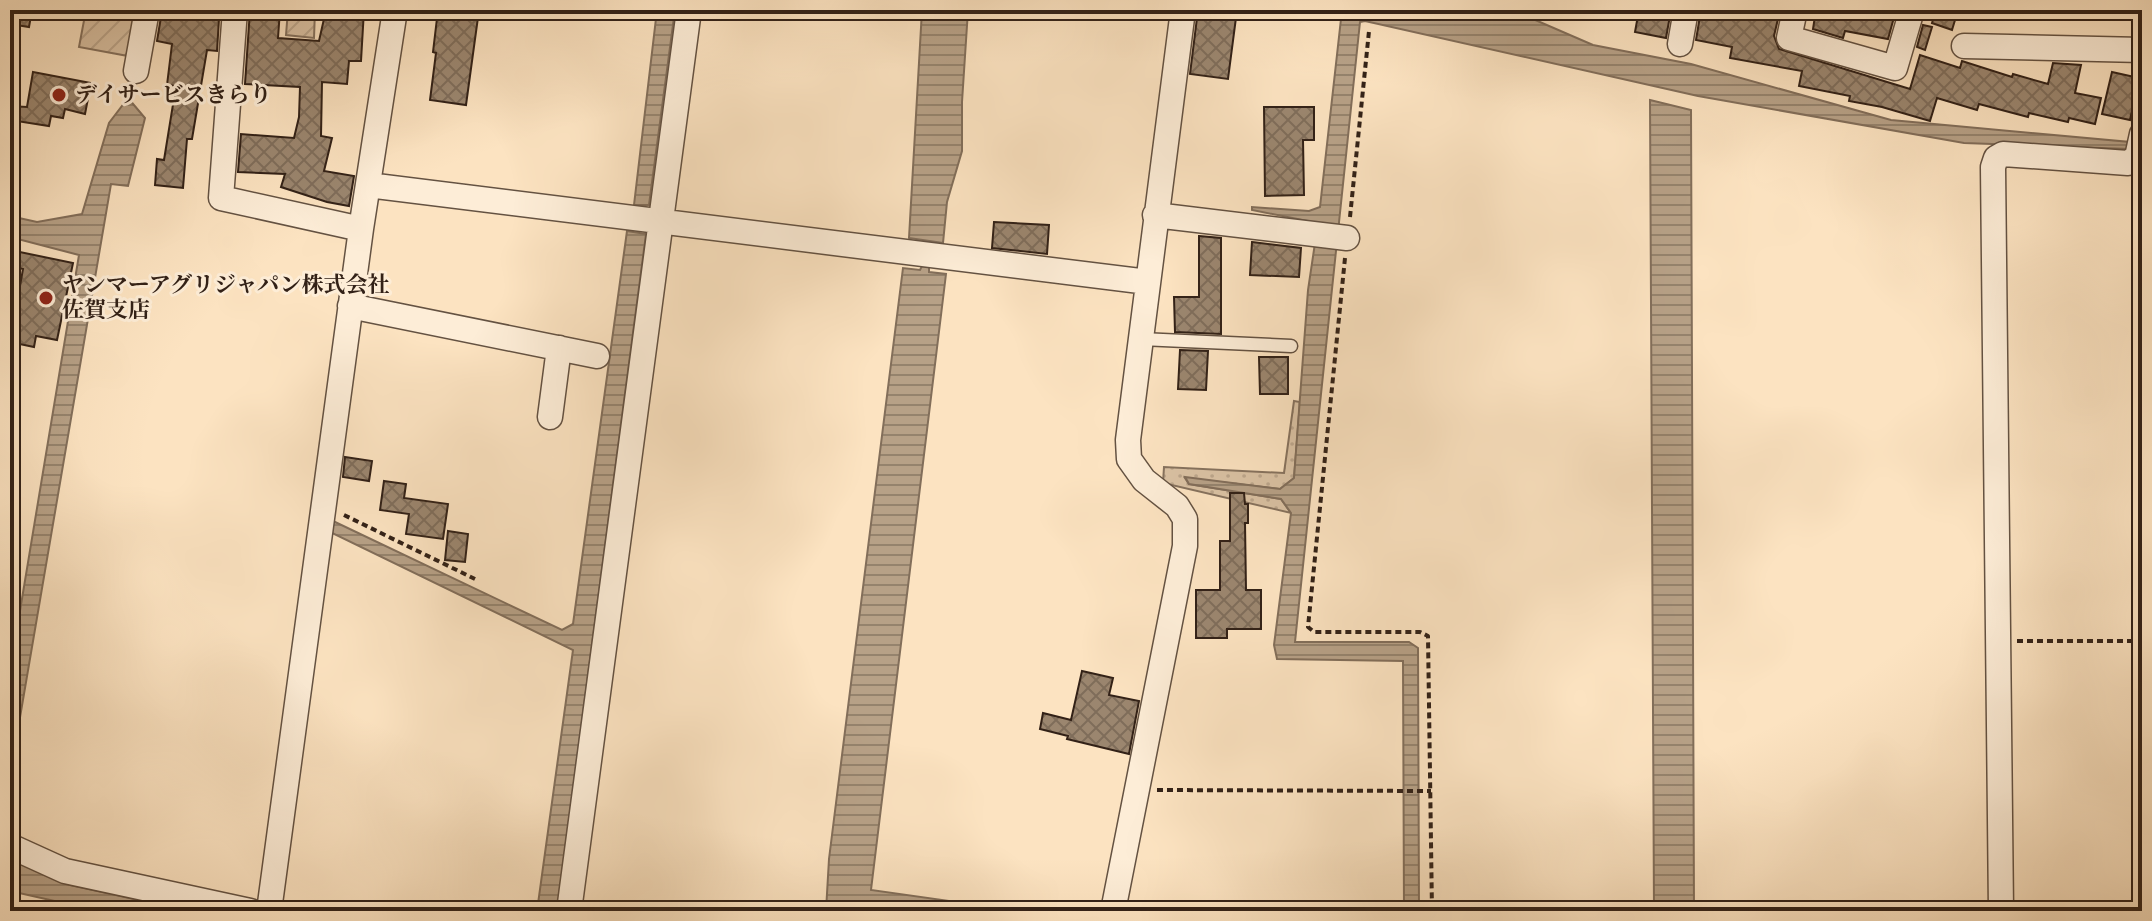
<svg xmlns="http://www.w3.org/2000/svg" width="2152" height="921" viewBox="0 0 2152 921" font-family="Alegreya,'Noto Serif JP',serif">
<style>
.grass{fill:url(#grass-dots);stroke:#86725e;stroke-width:2}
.garden{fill:url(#garden-furrows);stroke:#86725e;stroke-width:2}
.water{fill:url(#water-rules);stroke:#826e5a;stroke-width:2}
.building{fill:url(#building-cross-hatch);stroke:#322117;stroke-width:2}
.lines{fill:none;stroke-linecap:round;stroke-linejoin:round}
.service-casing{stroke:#645242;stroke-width:15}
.minor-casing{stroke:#645242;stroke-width:27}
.path{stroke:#322117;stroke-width:4;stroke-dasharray:6 4;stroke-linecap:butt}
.service{stroke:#fdedd7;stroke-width:12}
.minor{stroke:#fdedd7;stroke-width:24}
.poi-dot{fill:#8f2418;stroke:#fdedd7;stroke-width:3}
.labels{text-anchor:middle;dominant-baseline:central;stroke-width:6;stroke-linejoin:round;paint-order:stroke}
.poi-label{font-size:22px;font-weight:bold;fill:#322117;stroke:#fdedd7;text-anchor:start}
</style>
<defs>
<pattern id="grass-dots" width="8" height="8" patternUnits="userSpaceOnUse" patternTransform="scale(2)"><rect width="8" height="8" fill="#dac2a4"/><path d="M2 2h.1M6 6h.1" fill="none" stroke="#bca68c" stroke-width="1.8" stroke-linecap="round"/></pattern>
<pattern id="garden-furrows" width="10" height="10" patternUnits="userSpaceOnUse" patternTransform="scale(2)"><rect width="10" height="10" fill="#dac2a4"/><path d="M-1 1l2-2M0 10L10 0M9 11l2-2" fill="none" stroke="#bca68c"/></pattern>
<pattern id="water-rules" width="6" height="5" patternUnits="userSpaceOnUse" patternTransform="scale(2)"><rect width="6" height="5" fill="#b7a187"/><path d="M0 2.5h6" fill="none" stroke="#95836d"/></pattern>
<pattern id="building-cross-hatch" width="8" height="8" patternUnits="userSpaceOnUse" patternTransform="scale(2)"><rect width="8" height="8" fill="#9b866f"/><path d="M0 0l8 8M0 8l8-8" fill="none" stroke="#7f6d5a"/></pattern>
</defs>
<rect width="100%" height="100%" fill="#fce3c1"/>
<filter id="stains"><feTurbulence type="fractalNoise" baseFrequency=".0025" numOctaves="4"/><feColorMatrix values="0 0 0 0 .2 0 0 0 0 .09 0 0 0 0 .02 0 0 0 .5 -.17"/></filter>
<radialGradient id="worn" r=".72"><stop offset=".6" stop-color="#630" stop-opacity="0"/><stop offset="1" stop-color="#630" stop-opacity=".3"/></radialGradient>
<path class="grass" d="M 1294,401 L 1300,402 L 1294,478 L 1280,489 L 1185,478 L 1189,484 L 1281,499 L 1291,513 L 1163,483 L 1164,467 L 1284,473 Z"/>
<path class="garden" d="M 86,10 L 136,10 L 128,56 L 79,47 Z
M 288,10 L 315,10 L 314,38 L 286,35 Z"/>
<path class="water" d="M 657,10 L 675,10 L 649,205 L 634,205 Z
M 922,10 L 968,10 L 962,102 L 962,151 L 947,202 L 943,243 L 909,238 Z
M 1342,10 L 1512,10 L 1593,45 L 1691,64 L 1891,120 L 2130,142 L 2129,149 L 1964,143 L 1698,96 L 1365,21 L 1360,22 L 1295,642 L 1409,642 L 1418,648 L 1419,911 L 1404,911 L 1403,661 L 1277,659 L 1274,645 L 1291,513 L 1281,499 L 1189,484 L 1185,477 L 1280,489 L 1294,478 L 1308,290 L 1318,223 L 1252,210 L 1252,207 L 1309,211 L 1320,207 Z
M 128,98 L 145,118 L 128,186 L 111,184 L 10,776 L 10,671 L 79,255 L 10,237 L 10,216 L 37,222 L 82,214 L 109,123 Z
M 1650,100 L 1691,110 L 1694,911 L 1654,911 Z
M 627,231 L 646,234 L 557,911 L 537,911 L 573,650 L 330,532 L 333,521 L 562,630 L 573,624 Z
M 922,266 L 929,267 L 929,272 L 946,274 L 871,890 L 1019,911 L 826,911 L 829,859 L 903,268 L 920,270 Z
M 10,859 L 70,885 L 189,911 L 99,911 L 10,891 Z"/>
<path class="building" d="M 10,10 L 32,10 L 29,27 L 10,24 Z
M 250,10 L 280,10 L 278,38 L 319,41 L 326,10 L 364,10 L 361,61 L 349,61 L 347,84 L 322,82 L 321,136 L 332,138 L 324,171 L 354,176 L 349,206 L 327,202 L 281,187 L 285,174 L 238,172 L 241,134 L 294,138 L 299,117 L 300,87 L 245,84 Z
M 438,10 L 479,10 L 466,105 L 430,100 L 436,53 L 433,52 Z
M 1198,10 L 1237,10 L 1228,79 L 1190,74 Z
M 1639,10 L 1671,10 L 1666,38 L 1635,32 Z
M 1701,10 L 1743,13 L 1744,10 L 1780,10 L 1774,36 L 1779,49 L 1910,89 L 1920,55 L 1960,68 L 1962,61 L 2012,77 L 2013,74 L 2048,84 L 2053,63 L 2081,65 L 2075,93 L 2101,98 L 2095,124 L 2069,118 L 2068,122 L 2029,113 L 2028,117 L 1979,104 L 1977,110 L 1937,98 L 1930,121 L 1882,107 L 1849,101 L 1850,96 L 1799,86 L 1802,71 L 1730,58 L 1732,47 L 1696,40 Z
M 1816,10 L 1863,17 L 1865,10 L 1896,10 L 1888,39 L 1845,31 L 1843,38 L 1813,29 Z
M 1936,10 L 1958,10 L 1952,30 L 1932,23 Z
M 162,11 L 219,19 L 217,51 L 207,50 L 192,139 L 187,139 L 183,188 L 155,185 L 157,159 L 164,160 L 176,86 L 167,85 L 172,44 L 157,41 Z
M 1923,25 L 1932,27 L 1925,50 L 1917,47 Z
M 33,72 L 91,83 L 85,114 L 65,109 L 63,118 L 51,116 L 49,126 L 10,120 L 10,106 L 27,107 Z
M 2112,72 L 2139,78 L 2130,120 L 2102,114 Z
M 1264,107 L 1314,107 L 1314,140 L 1303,140 L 1304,195 L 1265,196 Z
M 994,222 L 1049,225 L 1047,254 L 992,248 Z
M 1199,236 L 1221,238 L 1221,334 L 1175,332 L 1174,297 L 1199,297 Z
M 1252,242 L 1301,248 L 1299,277 L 1250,275 Z
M 10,250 L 73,263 L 57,340 L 36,336 L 34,347 L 10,342 L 23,269 L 10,266 Z
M 1180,350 L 1208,351 L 1206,390 L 1178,389 Z
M 1259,357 L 1288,357 L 1288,394 L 1260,394 Z
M 345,457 L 372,461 L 369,481 L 343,477 Z
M 384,481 L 406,484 L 404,498 L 448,504 L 443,539 L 406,534 L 409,514 L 380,510 Z
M 1230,493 L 1244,493 L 1245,504 L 1248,504 L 1248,523 L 1245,523 L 1246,590 L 1261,590 L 1261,629 L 1227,629 L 1227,638 L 1196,638 L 1196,590 L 1220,590 L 1220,541 L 1230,541 Z
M 448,531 L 468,534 L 465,562 L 445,560 Z
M 1082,671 L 1113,678 L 1109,695 L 1139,701 L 1129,754 L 1067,739 L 1068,736 L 1040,729 L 1043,713 L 1071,720 Z"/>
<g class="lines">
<g class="service-casing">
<path id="service" d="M 1141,339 L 1291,346"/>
</g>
<g class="minor-casing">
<path id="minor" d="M 235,10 L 221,198 L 361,229
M 1795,10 L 1789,38 L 1895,68 L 1912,10
M 1680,44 L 1686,10
M 1964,46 L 2142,50
M 136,71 L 147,10
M 368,185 L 1148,282
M 1155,215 L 1347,238
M 350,306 L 597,356
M 550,417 L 559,348
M 10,846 L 65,871 L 250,911
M 269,911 L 361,229 L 395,10
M 569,911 L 689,10
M 1113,911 L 1185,546 L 1185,519 L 1177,506 L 1144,480 L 1129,459 L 1128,440 L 1183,10
M 2001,911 L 1993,167 L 1996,158 L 2003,154 L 2128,163 L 2137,157 L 2142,134"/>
</g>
<path class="path" d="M 1350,217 L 1369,31
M 1345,258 L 1308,627 L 1314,632 L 1420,632 L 1428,636 L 1432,911
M 344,515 L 475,579
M 2017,641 L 2142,641
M 1157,790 L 1431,791"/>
<use href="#service" class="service"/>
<use href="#minor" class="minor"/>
</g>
<g class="poi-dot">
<circle cx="59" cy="95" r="8"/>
<circle cx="46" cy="298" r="8"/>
</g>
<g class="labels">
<g class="poi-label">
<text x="75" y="95">デイサービスきらり</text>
<text x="62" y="285">ヤンマーアグリジャパン株式会社<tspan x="62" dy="25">佐賀支店</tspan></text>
</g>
</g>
<rect width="2152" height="921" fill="none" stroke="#fce3c1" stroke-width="40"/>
<rect x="12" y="12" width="2128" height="897" fill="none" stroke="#322117" stroke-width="4"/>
<rect x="20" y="20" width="2112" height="881" fill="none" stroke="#322117" stroke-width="2"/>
<rect width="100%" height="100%" filter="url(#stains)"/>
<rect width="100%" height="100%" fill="url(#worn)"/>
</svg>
